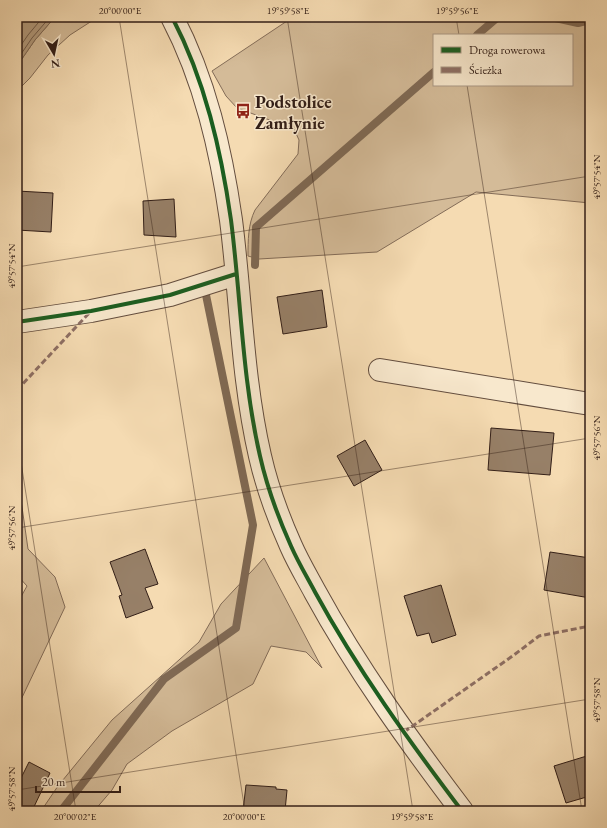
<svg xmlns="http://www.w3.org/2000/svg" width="607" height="828" viewBox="0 0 607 828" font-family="'EB Garamond',serif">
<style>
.green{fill:#d4bb98;stroke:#836c58;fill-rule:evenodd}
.water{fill:#b39b7d;stroke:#7f6954}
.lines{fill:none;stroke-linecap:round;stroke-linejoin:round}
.shore{stroke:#725c4a;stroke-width:1}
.stream{stroke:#7f6954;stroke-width:8}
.building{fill:#978068;stroke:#321e17}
.minor-casing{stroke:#634d3e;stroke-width:24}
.minor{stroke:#f8e8cd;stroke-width:22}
.quiet{stroke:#8d6e63;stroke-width:3;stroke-dasharray:6 3;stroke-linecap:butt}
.cycleway-casing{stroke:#f8e8cd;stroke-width:6}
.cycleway{stroke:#1b5e20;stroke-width:4}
.ticks{fill:none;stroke:#321e17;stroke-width:1;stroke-opacity:0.45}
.labels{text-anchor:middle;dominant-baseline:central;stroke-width:3;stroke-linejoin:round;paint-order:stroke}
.poi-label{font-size:18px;font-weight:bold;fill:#321e17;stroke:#f8e8cd;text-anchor:start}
.neatline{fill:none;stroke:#321e17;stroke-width:1.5}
.ticks-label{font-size:10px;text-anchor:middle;fill:#321e17}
</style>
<rect width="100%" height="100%" fill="#f5dbb2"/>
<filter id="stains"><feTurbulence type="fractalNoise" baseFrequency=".005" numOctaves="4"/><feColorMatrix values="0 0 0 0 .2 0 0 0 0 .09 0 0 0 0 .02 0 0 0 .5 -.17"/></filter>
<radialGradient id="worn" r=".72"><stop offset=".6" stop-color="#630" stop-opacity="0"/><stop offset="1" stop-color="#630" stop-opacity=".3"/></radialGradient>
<path class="green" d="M 55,17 L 98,17 L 70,35 L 48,55 L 30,78 L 17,91 L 17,66 L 35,40 Z
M 293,17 L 590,17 L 590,203 L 476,192 L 377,252 L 259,259 L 248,256 C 248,241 248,224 255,210 L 298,154 L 299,140 L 294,129 L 237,108 L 226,96 L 212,71 ZM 434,35 L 572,35 L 572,85 L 434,85 Z
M 17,493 L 20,493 L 28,549 L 55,577 L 65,607 L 18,706 L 17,718 L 17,604 L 27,586 L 17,575 Z
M 264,558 L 322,668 L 306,652 L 271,646 L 253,684 L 172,731 L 127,764 L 112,790 L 94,811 L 41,811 L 58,786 L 112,720 L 199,642 L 221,604 Z"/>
<path class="water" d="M 23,17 L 55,17 L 35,40 L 17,66 L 17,23 Z"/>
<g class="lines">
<path class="shore" d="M 17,51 L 28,35 L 43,17
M 17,60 L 32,38 L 50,17"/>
<path class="stream" d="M 551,17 L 578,23 L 590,20
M 477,35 L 498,17
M 255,265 L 256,227 L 434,72
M 61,811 L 164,679 L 236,628 L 253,525 L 206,295"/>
</g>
<path class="building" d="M 17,191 L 53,193 L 51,232 L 17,230 Z
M 174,199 L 176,237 L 144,235 L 143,201 Z
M 322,290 L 327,327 L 283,334 L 277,297 Z
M 491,428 L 554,433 L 550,475 L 488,470 Z
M 365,440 L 382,470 L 354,486 L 337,456 Z
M 145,549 L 158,584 L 145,588 L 153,608 L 126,618 L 119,596 L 122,595 L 110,562 Z
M 550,552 L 590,558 L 590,598 L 544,590 Z
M 441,585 L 456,635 L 432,643 L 429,633 L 417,636 L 404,596 Z
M 590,755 L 590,796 L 566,803 L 554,766 Z
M 29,762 L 50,773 L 32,811 L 17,811 L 17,786 Z
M 246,785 L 276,787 L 276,789 L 287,790 L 285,811 L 243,811 Z"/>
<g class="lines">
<g class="minor-casing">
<path id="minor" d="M 172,17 C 205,80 221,150 231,220 C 241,298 242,378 260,456 C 267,487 278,517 291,546 C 298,562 307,577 315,592 C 357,669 409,741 462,811
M 17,322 L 91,311 L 170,295 L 236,274
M 380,370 L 590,404"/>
</g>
<use href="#minor" class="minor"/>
<path class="quiet" d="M 17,390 L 91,311
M 404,732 L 514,655 L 539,636 L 590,626"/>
<g class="cycleway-casing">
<path id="cycleway" d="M 172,17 C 205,80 221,150 231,220 C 241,298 242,378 260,456 C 267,487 278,517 291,546 C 298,562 307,577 315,592 C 357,669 409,741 462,811
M 17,322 L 91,311 L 170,295 L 236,274"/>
</g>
<use href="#cycleway" class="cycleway"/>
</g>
<path class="ticks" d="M 119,17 L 245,811M 287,17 L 413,811M 456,17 L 459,35M 467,85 L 582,811M 17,267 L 590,176M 17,437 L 76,811M 17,528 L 590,438M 17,790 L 590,699"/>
<defs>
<g id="bus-bare" transform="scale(1.2)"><path d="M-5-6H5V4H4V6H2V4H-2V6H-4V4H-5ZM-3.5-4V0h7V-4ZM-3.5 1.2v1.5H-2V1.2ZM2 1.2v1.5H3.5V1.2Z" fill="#8f2418" stroke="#f8e8cd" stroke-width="2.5" paint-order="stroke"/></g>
</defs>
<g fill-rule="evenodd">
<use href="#bus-bare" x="243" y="111"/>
</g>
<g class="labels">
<g class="poi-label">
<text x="255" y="101">Podstolice<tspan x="255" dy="21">Zamłynie</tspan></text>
</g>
</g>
<rect width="607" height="828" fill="none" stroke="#f5dbb2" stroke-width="44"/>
<rect x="433" y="34" width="140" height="52" fill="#f8e8cd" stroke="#a99784"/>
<rect x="441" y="47" width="20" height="6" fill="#1b5e20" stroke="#a99784"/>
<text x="469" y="54" font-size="12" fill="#321e17">Droga rowerowa</text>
<rect x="441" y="67" width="20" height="6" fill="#8d6e63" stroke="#a99784"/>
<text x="469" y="74" font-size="12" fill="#321e17">Ścieżka</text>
<g transform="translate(54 54) rotate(171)" stroke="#f8e8cd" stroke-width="3" paint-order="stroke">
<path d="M0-3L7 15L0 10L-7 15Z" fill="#321e17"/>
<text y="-6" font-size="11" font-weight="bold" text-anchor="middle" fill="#321e17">N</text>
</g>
<path d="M36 786v6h84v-6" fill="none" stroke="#321e17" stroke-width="2"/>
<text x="42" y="786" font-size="12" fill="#321e17" stroke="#f8e8cd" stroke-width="3" paint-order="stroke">20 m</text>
<rect x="22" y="22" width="563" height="784" class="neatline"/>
<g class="ticks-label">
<text x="120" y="14">20°00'00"E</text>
<text x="288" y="14">19°59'58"E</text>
<text x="457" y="14">19°59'56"E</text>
<text transform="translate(596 177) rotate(-90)" y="4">49°57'54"N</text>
<text transform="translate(11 266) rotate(-90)" y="4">49°57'54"N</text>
<text transform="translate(596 438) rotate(-90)" y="4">49°57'56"N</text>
<text transform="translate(11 528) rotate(-90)" y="4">49°57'56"N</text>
<text transform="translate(596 700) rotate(-90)" y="4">49°57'58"N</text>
<text transform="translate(11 789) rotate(-90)" y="4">49°57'58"N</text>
<text x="75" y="820">20°00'02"E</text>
<text x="244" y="820">20°00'00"E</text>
<text x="412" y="820">19°59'58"E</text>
</g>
<rect width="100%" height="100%" filter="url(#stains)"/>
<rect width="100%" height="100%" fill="url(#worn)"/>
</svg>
